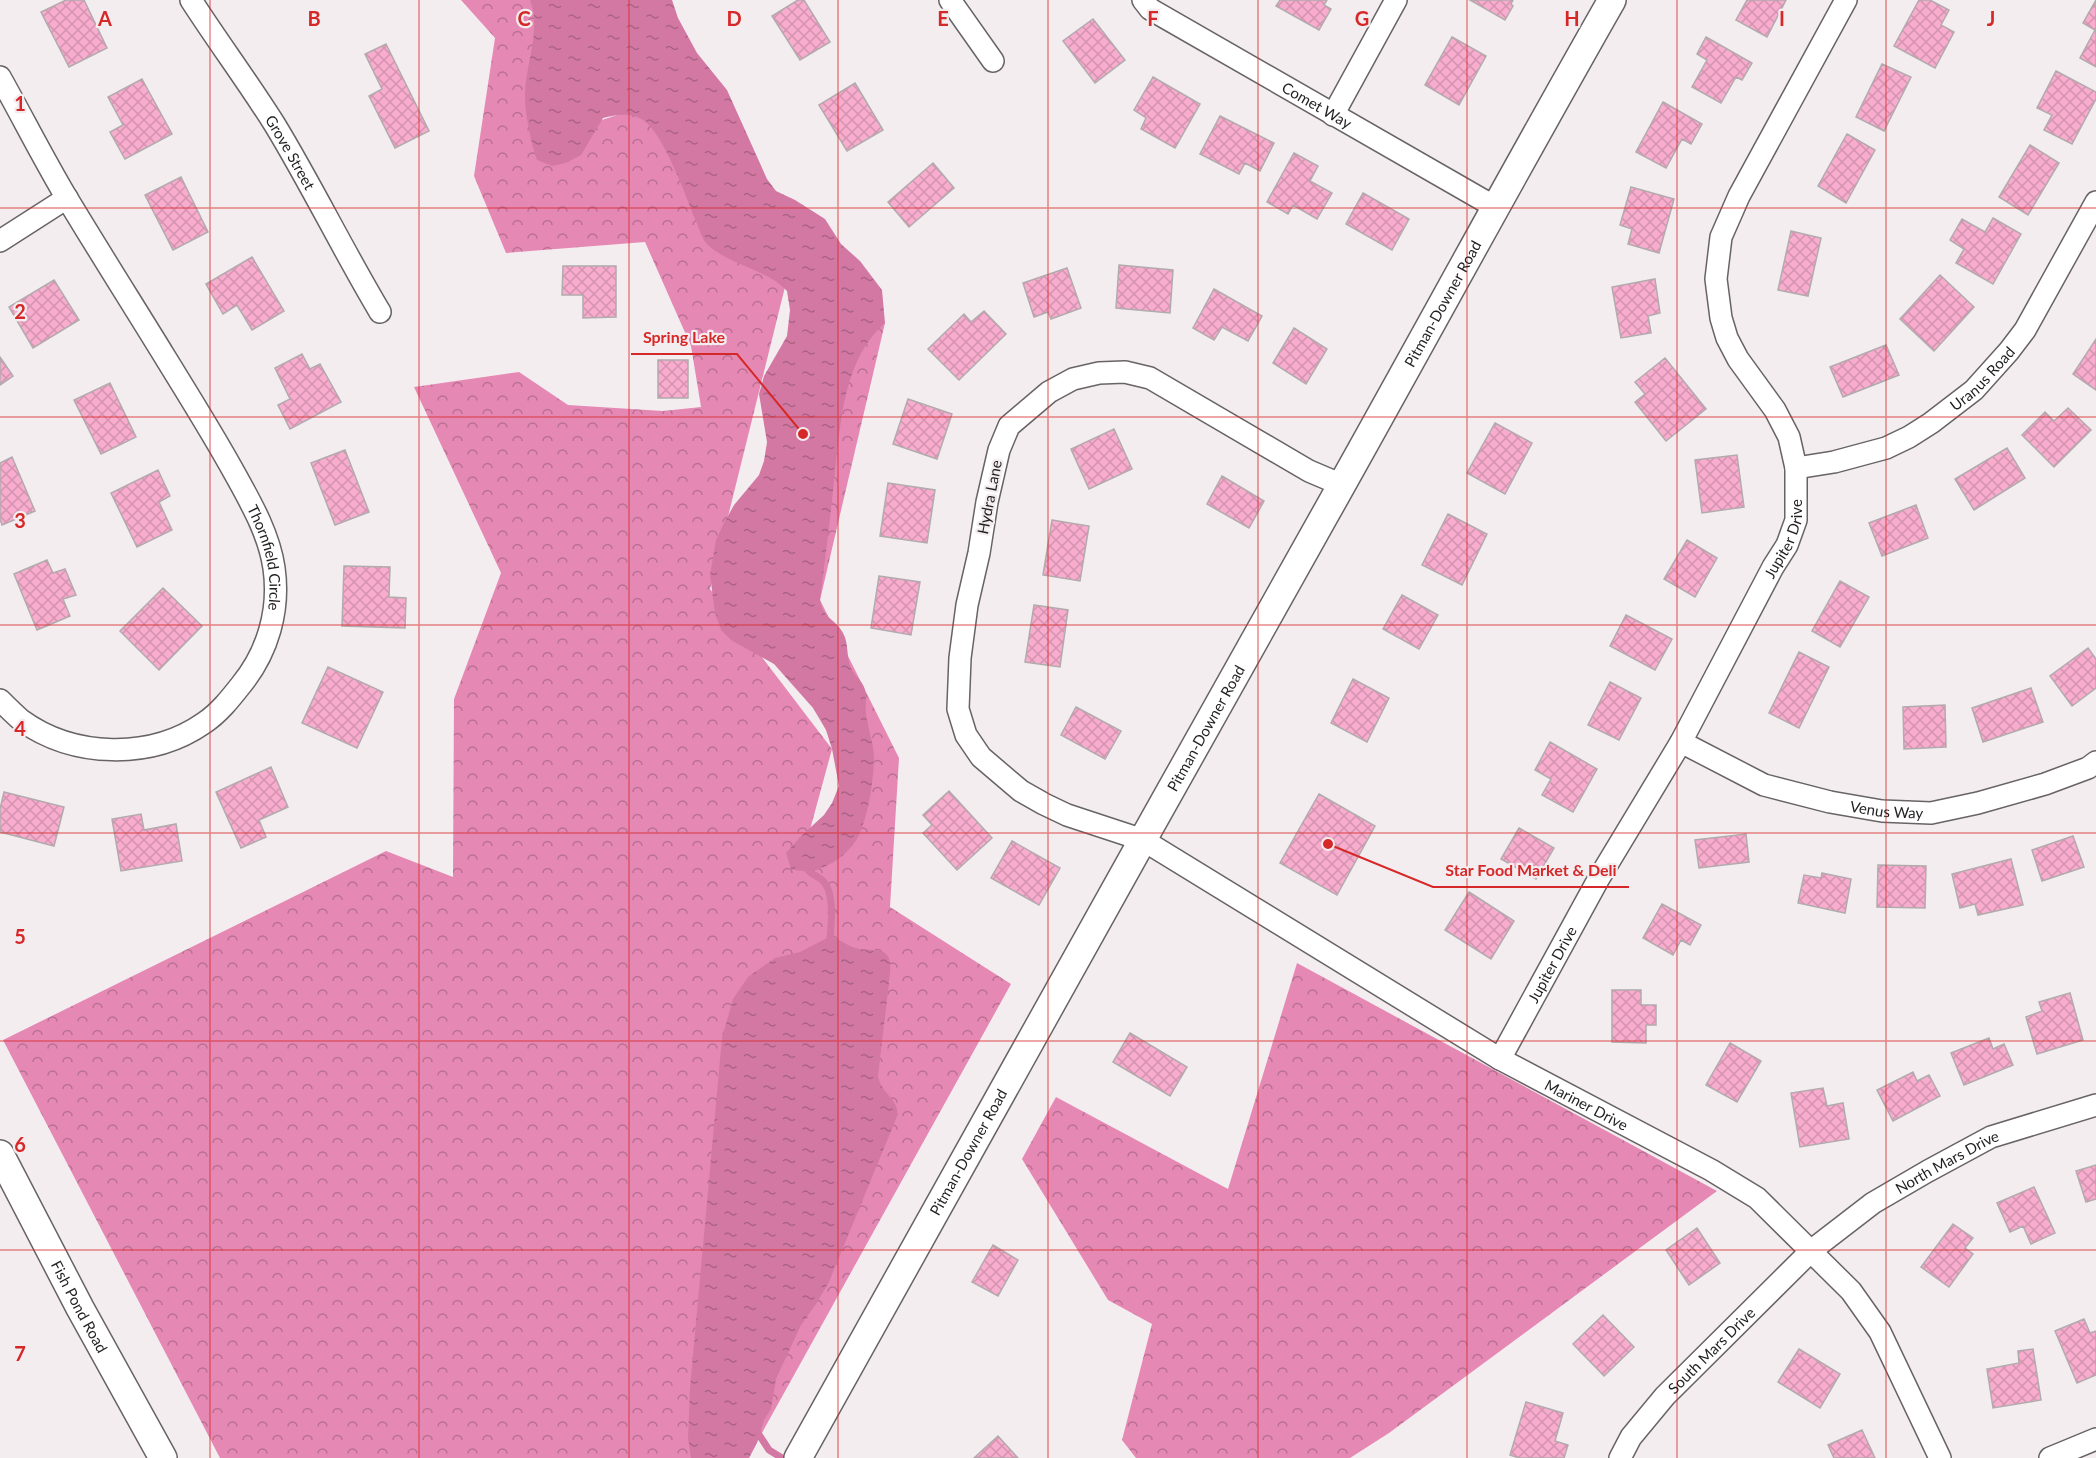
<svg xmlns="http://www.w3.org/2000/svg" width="2096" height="1458" viewBox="0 0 2096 1458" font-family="Lato,sans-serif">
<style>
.forest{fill:url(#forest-crowns)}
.water{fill:url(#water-ripples)}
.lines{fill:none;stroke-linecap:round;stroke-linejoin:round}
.stream{stroke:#d378a3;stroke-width:7}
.building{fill:url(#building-cross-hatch);stroke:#b1abad;stroke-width:1.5}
.minor-casing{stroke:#686365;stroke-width:24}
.tertiary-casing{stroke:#686365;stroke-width:30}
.minor{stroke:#fff;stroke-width:21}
.tertiary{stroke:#fff;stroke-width:27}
.grid{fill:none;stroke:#d62828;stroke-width:1.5;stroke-opacity:0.55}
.labels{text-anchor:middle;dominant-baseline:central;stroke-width:4.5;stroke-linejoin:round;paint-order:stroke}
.street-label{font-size:15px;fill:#211f1f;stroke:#f4edf0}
.grid-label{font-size:20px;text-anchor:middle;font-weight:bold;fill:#d62828;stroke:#f4edf0;stroke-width:4.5;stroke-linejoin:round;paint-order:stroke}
.leader{fill:none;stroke:#d62828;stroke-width:2}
.callout-dot{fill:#d62828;stroke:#f4edf0;stroke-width:2}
.callout-label{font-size:16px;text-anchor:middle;font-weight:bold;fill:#d62828;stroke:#f4edf0;stroke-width:4.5;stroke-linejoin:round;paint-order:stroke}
</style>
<defs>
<pattern id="forest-crowns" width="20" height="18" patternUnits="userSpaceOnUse" patternTransform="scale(1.5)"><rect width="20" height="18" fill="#e589b4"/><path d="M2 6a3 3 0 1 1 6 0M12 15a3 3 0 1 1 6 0" fill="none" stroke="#b96f92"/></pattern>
<pattern id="water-ripples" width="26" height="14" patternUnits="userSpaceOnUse" patternTransform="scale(1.5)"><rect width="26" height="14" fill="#d378a3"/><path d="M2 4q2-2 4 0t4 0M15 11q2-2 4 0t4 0" fill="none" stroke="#ab6284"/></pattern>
<pattern id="building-cross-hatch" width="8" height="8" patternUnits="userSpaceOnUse" patternTransform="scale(1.5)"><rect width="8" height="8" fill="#f8acce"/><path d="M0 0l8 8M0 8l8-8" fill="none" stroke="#d494b0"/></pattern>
</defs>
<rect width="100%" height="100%" fill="#f4edf0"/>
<path class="forest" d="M 461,0 L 539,0 L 541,139 L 643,107 L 786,283 L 710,589 L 832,749 L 799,870 L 858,836 L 786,568 L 841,244 L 885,323 L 820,600 L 899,758 L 890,907 L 1011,984 L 748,1458 L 220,1458 L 3,1040 L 386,851 L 453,877 L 454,699 L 501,573 L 414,387 L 519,372 L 568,405 L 663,411 L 701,407 L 691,346 L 645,242 L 506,253 L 474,176 L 495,38 Z
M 1297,963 L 1717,1191 L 1389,1433 L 1350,1458 L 1136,1458 L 1122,1440 L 1152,1324 L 1108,1300 L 1022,1159 L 1056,1097 L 1228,1189 Z"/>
<path class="water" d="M 530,0 L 672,0 L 678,18 L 697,53 L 727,90 L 767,179 L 776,191 L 795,200 L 825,219 L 841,244 L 860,261 L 882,290 L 885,323 C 841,362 841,427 834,481 C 830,521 825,561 820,600 C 823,619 835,618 843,633 C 849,643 846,657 851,668 C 854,675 861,680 864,687 C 867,694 865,706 866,714 C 868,729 874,744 874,759 C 873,784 869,812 859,835 C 847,859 817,877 791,869 L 786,853 L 800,837 L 824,815 L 832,803 L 839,786 L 832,749 L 826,730 L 813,708 L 774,664 L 731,640 L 721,630 L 715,613 L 710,575 L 716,540 L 724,523 L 734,505 L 759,475 L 764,461 L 767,442 L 759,394 L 764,376 L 787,336 L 790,310 L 787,291 C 765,268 731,266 708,245 C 702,240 699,228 696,221 C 685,195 664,134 643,120 C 630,112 616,115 603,118 L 581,155 L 566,163 L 552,166 L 537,160 C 531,143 525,115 525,96 C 525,64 542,31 530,0 Z
M 829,937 C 839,938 846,945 855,948 C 875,953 893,943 890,974 L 878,1076 C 881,1094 896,1096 898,1114 L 829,1282 L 816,1304 L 801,1325 L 776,1379 L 771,1409 L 764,1420 L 757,1443 L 749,1458 L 691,1458 L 688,1437 L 690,1388 L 722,1038 L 733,999 L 748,977 L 775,958 L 800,952 Z"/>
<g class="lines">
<path class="stream" d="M 804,864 C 808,874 815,874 822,880 C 836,892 831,930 829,947
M 756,1430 L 769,1450 L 782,1458"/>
</g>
<path class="building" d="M 66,0 L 84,0 L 107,48 L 69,67 L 41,12 Z
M 798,0 L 804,0 L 830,42 L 800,60 L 772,16 Z
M 1280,0 L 1327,0 L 1324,5 L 1331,9 L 1319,30 L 1276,6 Z
M 1470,0 L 1513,0 L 1511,4 L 1513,6 L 1505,20 Z
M 1747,0 L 1786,0 L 1767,37 L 1736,20 Z
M 1919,0 L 1930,0 L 1949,10 L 1941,25 L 1954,32 L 1935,68 L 1894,46 Z
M 2096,0 L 2096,67 L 2080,58 L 2095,30 L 2083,23 Z
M 1093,19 L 1125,60 L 1095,83 L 1063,41 Z
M 1452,37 L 1486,56 L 1459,105 L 1425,85 Z
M 1706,37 L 1752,63 L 1742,80 L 1736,77 L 1721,103 L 1692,87 L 1707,60 L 1697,54 Z
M 386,44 L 429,131 L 395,148 L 369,96 L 382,89 L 365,54 Z
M 1882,64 L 1911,77 L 1884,131 L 1856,117 Z
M 2056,71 L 2096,92 L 2096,99 L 2072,144 L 2044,130 L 2052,115 L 2037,108 Z
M 1153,77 L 1200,104 L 1175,148 L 1141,129 L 1146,118 L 1134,110 Z
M 142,79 L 172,134 L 125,159 L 110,132 L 123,125 L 108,97 Z
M 855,83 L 883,130 L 847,151 L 819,105 Z
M 1663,102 L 1702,124 L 1691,144 L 1682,139 L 1666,168 L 1636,152 Z
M 1220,116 L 1274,143 L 1260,171 L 1245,163 L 1239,174 L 1200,154 Z
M 1847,134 L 1875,150 L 1846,203 L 1818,186 Z
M 2030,145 L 2059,163 L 2028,215 L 1999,197 Z
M 1294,153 L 1318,166 L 1310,181 L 1332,193 L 1317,219 L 1293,205 L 1288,214 L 1267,202 Z
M 933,163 L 954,188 L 909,227 L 888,202 Z
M 181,177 L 208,232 L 173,250 L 145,195 Z
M 1631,187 L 1674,199 L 1659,253 L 1628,244 L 1632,229 L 1620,225 Z
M 1363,193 L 1409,219 L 1392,250 L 1346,224 Z
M 1993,218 L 2021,234 L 1993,284 L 1956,263 L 1964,249 L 1950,240 L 1962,219 L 1985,232 Z
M 1791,231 L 1821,238 L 1808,296 L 1778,290 Z
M 252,257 L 284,311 L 252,330 L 237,305 L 223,314 L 206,284 Z
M 1119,265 L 1173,270 L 1170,313 L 1116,308 Z
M 563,266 L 616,266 L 616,317 L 583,318 L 583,295 L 562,295 Z
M 1067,268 L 1081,308 L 1051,319 L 1048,312 L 1034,317 L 1023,283 Z
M 1940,275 L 1974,307 L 1934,351 L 1900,319 Z
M 1655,279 L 1660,313 L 1648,316 L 1651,333 L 1621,338 L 1612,287 Z
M 54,280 L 79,320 L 33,348 L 9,307 Z
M 1214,289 L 1262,316 L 1248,341 L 1222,327 L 1214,340 L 1193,328 Z
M 984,311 L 1006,334 L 959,380 L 928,349 L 964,314 L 971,322 Z
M 1294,328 L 1327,349 L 1306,384 L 1273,363 Z
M 2096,339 L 2096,390 L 2073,374 Z
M 1886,345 L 1899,375 L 1843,397 L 1830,367 Z
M 302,354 L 310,369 L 320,364 L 341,402 L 290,429 L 278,405 L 290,399 L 275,368 Z
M 0,357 L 13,376 L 0,385 Z
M 1665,358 L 1706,409 L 1666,441 L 1635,402 L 1645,394 L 1635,382 Z
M 658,360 L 688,360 L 688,398 L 658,398 Z
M 110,383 L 136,437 L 101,454 L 74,400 Z
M 908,399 L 952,414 L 937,459 L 893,444 Z
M 2068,408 L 2091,430 L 2054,467 L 2022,435 L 2045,412 L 2054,421 Z
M 1495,423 L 1532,443 L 1505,494 L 1467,473 Z
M 1114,429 L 1132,469 L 1089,489 L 1071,449 Z
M 2007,448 L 2025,478 L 1974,510 L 1955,479 Z
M 345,450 L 369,512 L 335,525 L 311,463 Z
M 1737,455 L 1744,507 L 1702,513 L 1695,460 Z
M 12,457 L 35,511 L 2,525 L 0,519 L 0,463 Z
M 158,470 L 170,496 L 159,502 L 172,530 L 137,547 L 111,493 Z
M 1222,476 L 1264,501 L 1249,528 L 1207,504 Z
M 888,483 L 935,490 L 927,543 L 880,536 Z
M 1916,505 L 1928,538 L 1882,556 L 1869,523 Z
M 1448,514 L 1487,534 L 1462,585 L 1422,565 Z
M 1052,520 L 1089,526 L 1080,581 L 1043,575 Z
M 1687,540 L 1717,558 L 1695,597 L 1664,579 Z
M 47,560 L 53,573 L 65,569 L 76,595 L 63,599 L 70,616 L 37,630 L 14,574 Z
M 344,566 L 390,567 L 389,597 L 406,598 L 405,628 L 342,626 Z
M 879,576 L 920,582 L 911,635 L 871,628 Z
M 1840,581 L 1869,597 L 1840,647 L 1812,631 Z
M 163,588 L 202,626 L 159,670 L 120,631 Z
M 1402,595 L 1438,615 L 1419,649 L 1383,629 Z
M 1034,605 L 1068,610 L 1060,667 L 1025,662 Z
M 1626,615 L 1672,639 L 1655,670 L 1610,646 Z
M 2088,648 L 2096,659 L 2096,688 L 2072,706 L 2050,676 Z
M 1799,652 L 1829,667 L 1799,728 L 1769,713 Z
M 328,667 L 383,692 L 357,748 L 302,723 Z
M 1353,679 L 1389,698 L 1367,742 L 1331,723 Z
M 1610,682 L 1641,698 L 1619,740 L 1588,725 Z
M 2031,688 L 2043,722 L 1983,742 L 1972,708 Z
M 1945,705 L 1946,747 L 1904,749 L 1903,707 Z
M 1076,707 L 1121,731 L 1105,759 L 1061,735 Z
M 1550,742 L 1597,769 L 1573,812 L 1542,795 L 1551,779 L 1535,770 Z
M 271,767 L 288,807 L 259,820 L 266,837 L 241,848 L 216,792 Z
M 949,791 L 992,838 L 957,870 L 923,833 L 932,825 L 923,815 Z
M 4,792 L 64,807 L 54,846 L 0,832 L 0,809 Z
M 1319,794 L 1375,826 L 1337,895 L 1280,863 Z
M 141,814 L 144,830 L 176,824 L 182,861 L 121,871 L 112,819 Z
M 1519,828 L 1554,848 L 1536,879 L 1501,859 Z
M 1746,834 L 1749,862 L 1699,868 L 1695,840 Z
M 2073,836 L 2084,867 L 2042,881 L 2032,850 Z
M 1012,841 L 1060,868 L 1039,905 L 991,878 Z
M 2011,859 L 2023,905 L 1978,915 L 1975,904 L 1960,908 L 1952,874 Z
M 1878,865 L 1926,866 L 1925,908 L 1877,907 Z
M 1822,873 L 1851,879 L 1845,913 L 1798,903 L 1804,875 L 1821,878 Z
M 1469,892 L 1514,921 L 1491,959 L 1445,930 Z
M 1662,904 L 1701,925 L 1690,945 L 1681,940 L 1673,955 L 1643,938 Z
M 1612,990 L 1641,990 L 1641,1005 L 1656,1005 L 1656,1025 L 1646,1025 L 1646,1043 L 1612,1042 Z
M 2070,993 L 2083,1040 L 2037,1054 L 2026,1017 L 2042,1011 L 2039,1002 Z
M 1130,1033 L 1187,1067 L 1170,1096 L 1113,1062 Z
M 1989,1038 L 1993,1049 L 2004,1044 L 2013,1065 L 1964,1085 L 1951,1053 Z
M 1730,1043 L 1761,1061 L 1737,1102 L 1706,1085 Z
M 1913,1072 L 1917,1081 L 1929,1075 L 1940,1096 L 1893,1121 L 1877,1090 Z
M 1823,1088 L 1827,1106 L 1843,1103 L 1849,1139 L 1800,1147 L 1791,1093 Z
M 2096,1165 L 2096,1199 L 2086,1202 L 2076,1171 Z
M 2034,1187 L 2055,1233 L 2031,1244 L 2023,1226 L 2010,1232 L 1997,1203 Z
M 1953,1224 L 1973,1238 L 1965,1248 L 1973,1254 L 1949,1287 L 1921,1267 Z
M 1697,1228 L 1720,1263 L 1689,1285 L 1666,1250 Z
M 993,1245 L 1018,1260 L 998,1296 L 972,1282 Z
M 1603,1315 L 1634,1347 L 1604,1376 L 1573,1344 Z
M 2084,1319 L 2090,1333 L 2096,1331 L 2096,1375 L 2077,1383 L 2055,1331 Z
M 1799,1349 L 1840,1374 L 1820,1408 L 1778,1382 Z
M 2033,1349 L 2041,1400 L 1993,1408 L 1987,1369 L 2019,1363 L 2018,1351 Z
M 1526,1402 L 1563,1413 L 1555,1441 L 1568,1445 L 1564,1458 L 1519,1458 L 1510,1455 Z
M 1862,1430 L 1875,1458 L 1834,1458 L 1828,1445 Z
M 998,1436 L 1018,1458 L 974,1458 Z"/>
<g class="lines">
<g class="minor-casing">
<g id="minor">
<path id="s1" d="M 191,0 C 218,42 248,82 275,125 C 312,186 343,250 380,312"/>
<path d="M 950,0 L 993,61"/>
<path id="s2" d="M 1143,0 L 1150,9 L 1495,207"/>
<path id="s3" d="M 0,77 C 23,118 44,160 68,200 C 100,253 133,305 165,357 C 189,396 213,434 235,474 C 251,503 269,534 274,568 C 280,610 268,652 241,685 C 230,699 219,713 204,723 C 151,760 73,758 21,720 C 14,714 7,707 0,700"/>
<path d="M 1333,115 L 1396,0"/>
<path d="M 0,241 L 67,198"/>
<path id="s4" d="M 1796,468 L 1834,462 L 1886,448 L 1909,437 L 1931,423 L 1974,390 L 2009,351 L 2025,330 L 2096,202"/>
<path id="s5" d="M 1342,485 L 1309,471 L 1150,378 L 1125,372 L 1099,373 L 1073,379 L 1049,392 L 1009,426 L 999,450 L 987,502 L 979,553 L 967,605 L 960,658 L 958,709 L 966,735 L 981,757 L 1021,791 L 1044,804 L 1067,815 L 1143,840 L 1500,1059 L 1711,1170 L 1757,1198 L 1851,1291 L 1880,1332 L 1940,1458"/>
<path id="s6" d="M 1681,742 L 1764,785 L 1830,802 L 1882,811 L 1931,813 L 1978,803 L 2045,784 L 2088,768 L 2096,762"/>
<path id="s7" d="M 1500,1059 L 1599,878 L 1681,742 L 1773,567 L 1787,545 L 1796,520 L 1796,468 L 1789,437 L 1775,410 L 1738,359 L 1727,338 L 1721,318 L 1716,279 L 1721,237 L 1739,196 L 1846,0"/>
<path id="s8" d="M 1620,1458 L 1631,1437 L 1665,1396 L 1812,1250 L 1873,1203 L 1928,1171 L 1991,1137 L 2096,1105"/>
<path d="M 2050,1458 L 2096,1439"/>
</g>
</g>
<g class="tertiary-casing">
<g id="tertiary">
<path id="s9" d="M 0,1154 L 80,1308 L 163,1458"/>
<path id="s10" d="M 798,1458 C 972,1142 1150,828 1326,513 C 1422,342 1515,170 1612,0"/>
</g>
</g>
<use href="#minor" class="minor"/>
<use href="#tertiary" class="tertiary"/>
</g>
<path class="grid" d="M 210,0 L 210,1458M 419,0 L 419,1458M 629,0 L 629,1458M 838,0 L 838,1458M 1048,0 L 1048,1458M 1258,0 L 1258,1458M 1467,0 L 1467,1458M 1677,0 L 1677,1458M 1886,0 L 1886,1458M 0,208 L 2096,208M 0,417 L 2096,417M 0,625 L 2096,625M 0,833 L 2096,833M 0,1041 L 2096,1041M 0,1250 L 2096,1250"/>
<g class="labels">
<g class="street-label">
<text stroke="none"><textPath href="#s2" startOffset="204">Comet Way</textPath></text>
<text stroke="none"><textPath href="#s1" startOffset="182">Grove Street</textPath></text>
<text stroke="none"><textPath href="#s10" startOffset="1322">Pitman-Downer Road</textPath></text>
<text stroke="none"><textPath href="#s4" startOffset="212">Uranus Road</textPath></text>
<text transform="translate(989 497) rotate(-79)">Hydra Lane</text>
<text stroke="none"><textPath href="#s7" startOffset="594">Jupiter Drive</textPath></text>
<text stroke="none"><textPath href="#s3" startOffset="552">Thornfield Circle</textPath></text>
<text stroke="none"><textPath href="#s10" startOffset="836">Pitman-Downer Road</textPath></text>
<text stroke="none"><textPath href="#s6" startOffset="219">Venus Way</textPath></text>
<text stroke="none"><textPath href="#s7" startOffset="108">Jupiter Drive</textPath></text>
<text stroke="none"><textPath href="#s5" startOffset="1422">Mariner Drive</textPath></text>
<text stroke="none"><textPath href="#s10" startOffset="350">Pitman-Downer Road</textPath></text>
<text stroke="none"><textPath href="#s8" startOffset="446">North Mars Drive</textPath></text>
<text stroke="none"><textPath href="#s9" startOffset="172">Fish Pond Road</textPath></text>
<text stroke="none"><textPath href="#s8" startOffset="142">South Mars Drive</textPath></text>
</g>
</g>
<g class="grid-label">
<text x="105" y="26">A</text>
<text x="314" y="26">B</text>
<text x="524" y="26">C</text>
<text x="734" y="26">D</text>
<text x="943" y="26">E</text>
<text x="1153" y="26">F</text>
<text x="1362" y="26">G</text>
<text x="1572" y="26">H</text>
<text x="1782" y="26">I</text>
<text x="1991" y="26">J</text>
<text x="20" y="111">1</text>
<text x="20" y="319">2</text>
<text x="20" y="528">3</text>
<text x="20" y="736">4</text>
<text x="20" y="944">5</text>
<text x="20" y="1152">6</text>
<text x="20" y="1361">7</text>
</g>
<path class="leader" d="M803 434L737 354H631M1328 844L1433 887H1629"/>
<g class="callout-dot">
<circle cx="803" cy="434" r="6"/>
<circle cx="1328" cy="844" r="6"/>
</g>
<g class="callout-label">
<text x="684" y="343">Spring Lake</text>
<text x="1531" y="876">Star Food Market &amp; Deli</text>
</g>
</svg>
